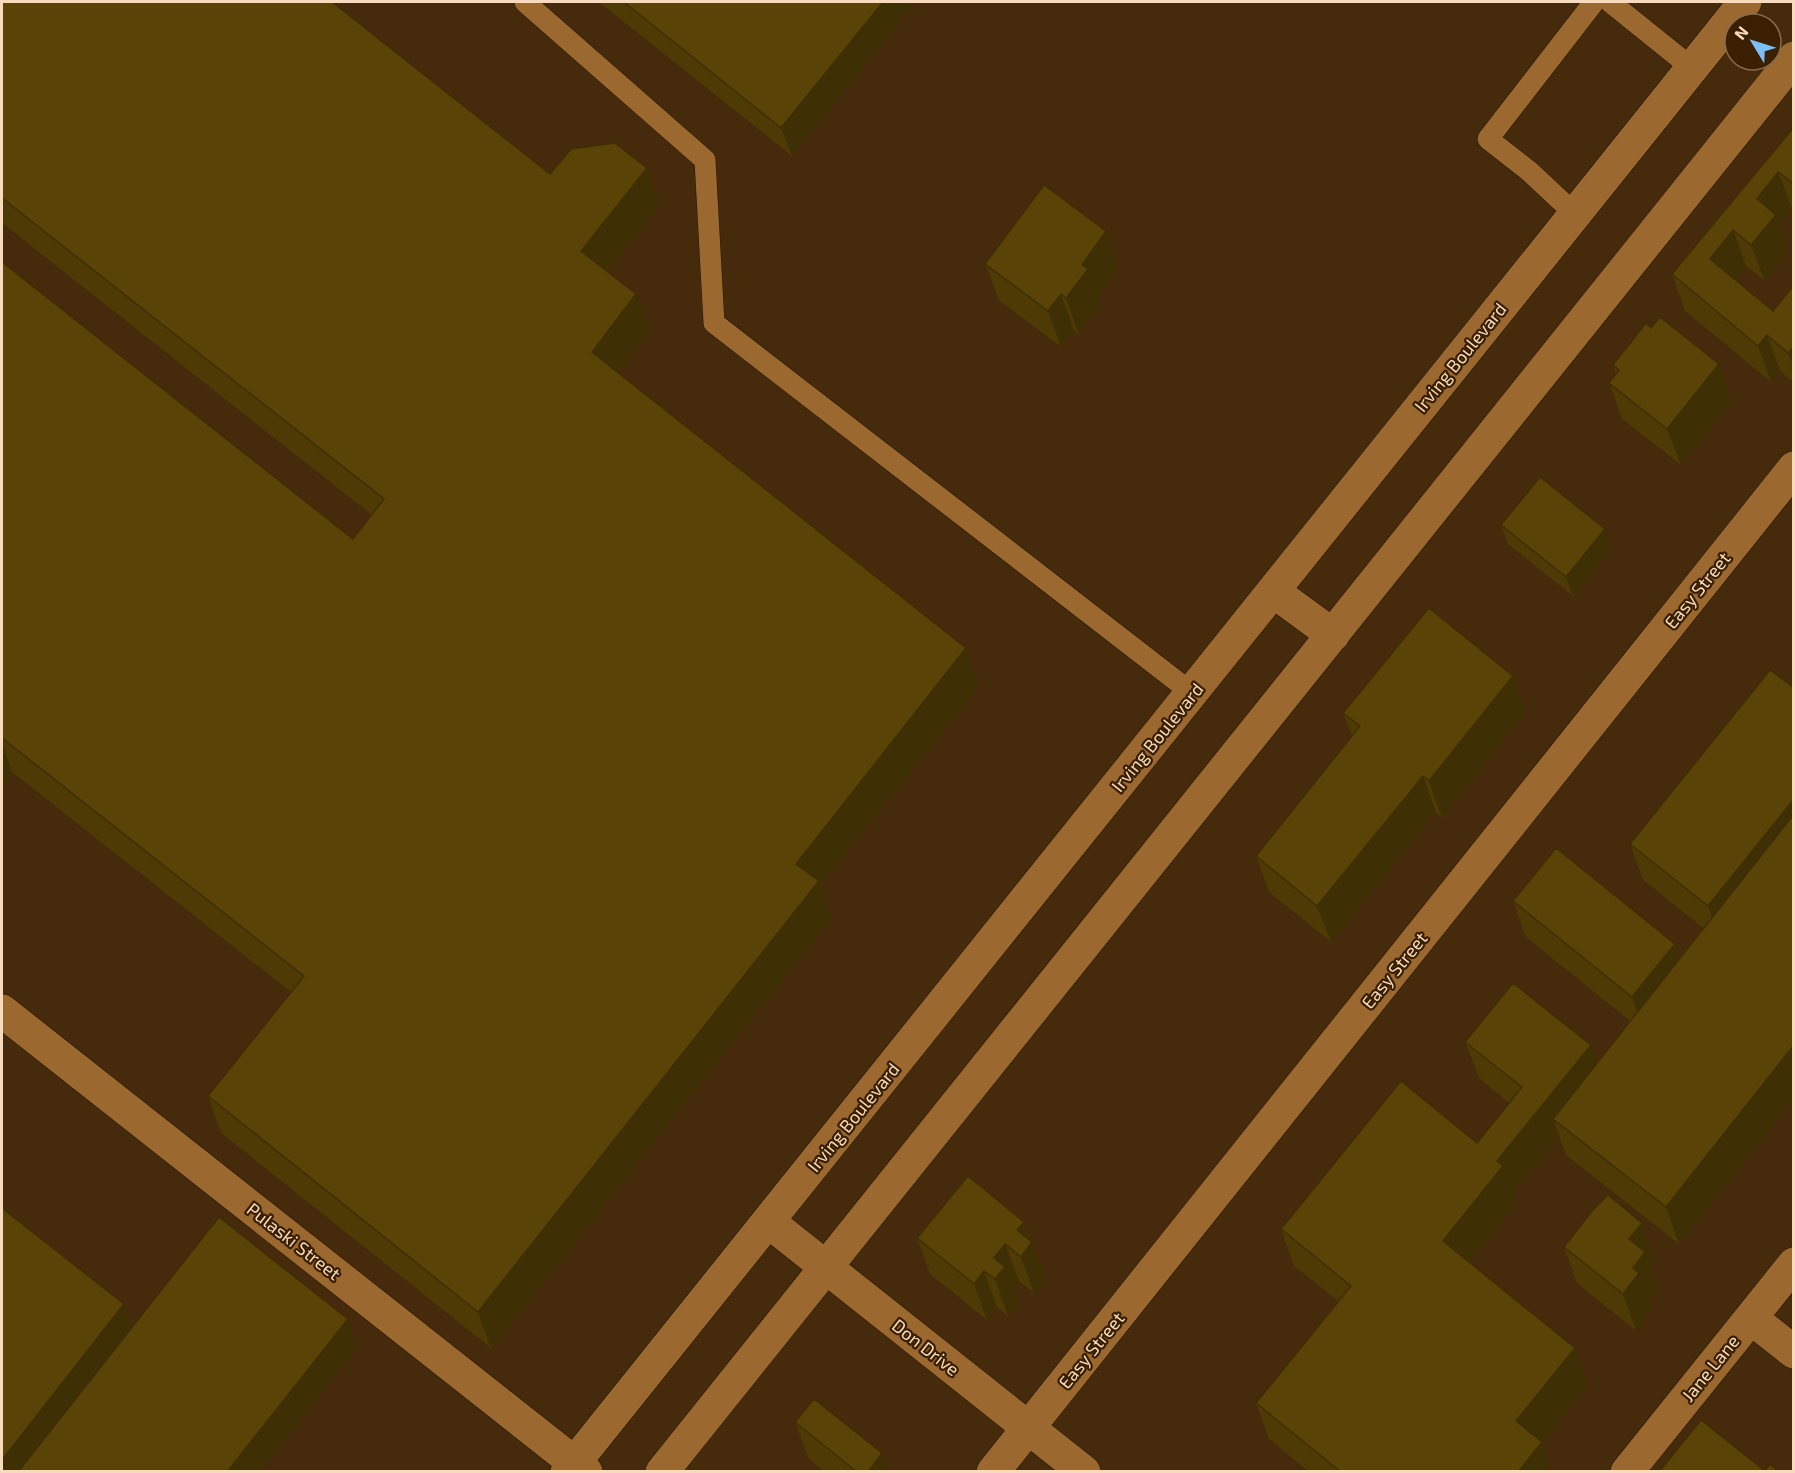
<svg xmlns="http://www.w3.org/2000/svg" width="1795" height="1473" viewBox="0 0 1795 1473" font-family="'Exo 2',sans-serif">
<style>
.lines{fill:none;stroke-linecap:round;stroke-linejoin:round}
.lane-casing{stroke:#251504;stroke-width:22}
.street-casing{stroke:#251504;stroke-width:34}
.secondary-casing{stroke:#251504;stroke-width:34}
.lane{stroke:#9b682f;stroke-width:21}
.street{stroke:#9b682f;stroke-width:33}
.secondary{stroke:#9b682f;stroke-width:33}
.wall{fill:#4d3a05}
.shaded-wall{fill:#3f2f04}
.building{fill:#5a4306;stroke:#3f2f04;stroke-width:1.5}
.labels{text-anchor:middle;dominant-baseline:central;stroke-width:4.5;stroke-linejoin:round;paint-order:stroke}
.street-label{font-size:18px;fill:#f8dbbf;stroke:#3a2001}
</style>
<rect width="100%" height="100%" fill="#452a0b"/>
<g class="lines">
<g class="lane-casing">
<path id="lane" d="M 525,2 L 705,160 L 714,323 L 1192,693
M 1610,2 L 1692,68
M 1575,214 L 1529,171 L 1488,139 L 1594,2"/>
</g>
<g class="street-casing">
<path id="street" d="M 2,1011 L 586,1472
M 769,1222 L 1084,1472
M 1751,1318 L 1794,1352
M 993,1472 L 1794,468
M 1627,1472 L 1794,1264"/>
</g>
<g class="secondary-casing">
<path id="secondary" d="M 1273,591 L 1333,635
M 567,1472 L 1745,2
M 662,1472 L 1794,58"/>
</g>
<use href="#lane" class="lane"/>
<use href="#street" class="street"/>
<use href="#secondary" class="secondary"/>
</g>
<path class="wall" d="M 2,2 L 550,174 L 647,168 L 660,204 L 607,271 L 636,294 L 649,331 L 618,373 L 966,648 L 979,685 L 821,886 L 832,918 L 491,1348 L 221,1133 L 208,1096 L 291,992 L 12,772 L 2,786 L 2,262 L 353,539 L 372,515 L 2,223 Z
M 599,2 L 916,2 L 792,156 Z
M 1794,127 L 1794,210 L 1792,208 L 1779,224 L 1789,251 L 1765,281 L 1746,266 L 1735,280 L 1773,311 L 1794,285 L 1794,382 L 1780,371 L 1771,382 L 1685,311 L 1672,274 Z
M 1106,231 L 1119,268 L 1098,297 L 1101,306 L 1079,335 L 1074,330 L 1061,347 L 999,300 L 985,264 Z
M 1613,365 L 1732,400 L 1681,465 L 1622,419 L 1609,383 L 1616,374 Z
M 1501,525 L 1612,548 L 1573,596 L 1508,544 Z
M 1794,688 L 1794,1098 L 1679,1244 L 1566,1155 L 1559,1136 L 1513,1193 L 1517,1203 L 1468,1262 L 1575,1348 L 1588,1385 L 1542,1442 L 1552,1472 L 1309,1472 L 1269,1439 L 1256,1403 L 1338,1301 L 1294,1266 L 1281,1229 L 1477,1143 L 1509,1103 L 1479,1078 L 1465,1042 L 1591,1045 L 1597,1063 L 1630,1021 L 1526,937 L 1513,901 L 1675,944 L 1680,957 L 1703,928 L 1643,880 L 1630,844 Z
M 1526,712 L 1442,818 L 1436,812 L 1331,942 L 1269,892 L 1256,856 L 1352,736 L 1343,713 Z
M 1024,1222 L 1046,1279 L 1034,1293 L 1019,1281 L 1013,1288 L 1019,1303 L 1008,1316 L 997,1307 L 987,1320 L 930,1274 L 917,1238 Z
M 1564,1247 L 1655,1259 L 1650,1266 L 1658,1289 L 1649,1300 L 1652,1309 L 1636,1331 L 1577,1283 Z
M 795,1422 L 882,1453 L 889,1472 L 825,1472 L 809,1459 Z"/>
<path class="shaded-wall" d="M 883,2 L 916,2 L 792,156 L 781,128 Z
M 647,168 L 660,204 L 594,287 L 581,251 Z
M 1778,172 L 1792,208 L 1779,224 L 1789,251 L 1765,281 L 1751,245 L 1757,199 Z
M 1733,230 L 1746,266 L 1723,295 L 1710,259 Z
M 1106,231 L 1119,268 L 1098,297 L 1101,306 L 1079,335 L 1066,298 L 1082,265 Z
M 636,294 L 649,331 L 605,389 L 592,352 Z
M 1061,294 L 1074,330 L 1061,347 L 1048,311 Z
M 1767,335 L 1780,371 L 1771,382 L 1758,346 Z
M 1794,347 L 1794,367 L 1788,353 Z
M 1719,364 L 1732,400 L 1681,465 L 1667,429 Z
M 1605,529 L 1612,548 L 1573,596 L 1566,577 Z
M 966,648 L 979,685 L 821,886 L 832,918 L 491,1348 L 478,1312 L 796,864 Z
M 1513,676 L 1526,712 L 1442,818 L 1429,781 Z
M 2,743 L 12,772 L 2,786 Z
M 1423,776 L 1436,812 L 1331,942 L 1317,906 Z
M 1794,799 L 1794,852 L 1721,942 L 1708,906 Z
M 1675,944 L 1688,980 L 1645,1033 L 1632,997 Z
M 1591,1045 L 1604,1081 L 1553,1119 L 1559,1136 L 1513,1193 L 1517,1203 L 1456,1278 L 1443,1241 L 1497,1161 Z
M 1794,1045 L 1794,1098 L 1679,1244 L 1666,1207 Z
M 1024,1222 L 1046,1279 L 1034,1293 L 1021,1257 L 1017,1230 Z
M 1642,1223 L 1655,1259 L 1650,1266 L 1658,1289 L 1649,1300 L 1652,1309 L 1636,1331 L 1623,1294 L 1633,1268 L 1629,1239 Z
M 1005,1244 L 1019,1281 L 1013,1288 L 1019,1303 L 1008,1316 L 995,1279 L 994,1258 Z
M 984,1271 L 997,1307 L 987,1320 L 974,1284 Z
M 124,1304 L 134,1332 L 25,1472 L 2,1472 L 2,1460 Z
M 348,1319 L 358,1347 L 260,1472 L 227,1472 Z
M 1575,1348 L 1588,1385 L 1529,1458 L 1516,1421 Z
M 1542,1442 L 1552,1472 L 1518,1472 Z
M 882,1453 L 889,1472 L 868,1472 Z"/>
<path class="building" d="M 2,2 L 332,2 L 550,174 L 571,149 L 615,143 L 647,168 L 581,251 L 636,294 L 592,352 L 966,648 L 796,864 L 819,881 L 478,1312 L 208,1096 L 304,976 L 2,738 L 2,262 L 353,539 L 384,499 L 2,198 Z
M 624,2 L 883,2 L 781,128 Z
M 1794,127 L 1794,184 L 1778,172 L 1757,199 L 1776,215 L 1751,245 L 1733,230 L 1710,259 L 1773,311 L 1794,285 L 1794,347 L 1788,353 L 1767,335 L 1758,346 L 1672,274 Z
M 1044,185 L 1106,231 L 1082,265 L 1088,269 L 1066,298 L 1061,294 L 1048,311 L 985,264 Z
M 1660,317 L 1719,364 L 1667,429 L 1609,383 L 1619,370 L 1613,365 L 1646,323 L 1651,328 Z
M 1540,477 L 1605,529 L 1566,577 L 1501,525 Z
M 1429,608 L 1513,676 L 1429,781 L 1423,776 L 1317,906 L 1256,856 L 1360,726 L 1343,713 Z
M 1770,670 L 1794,688 L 1794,799 L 1708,906 L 1630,844 Z
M 1794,814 L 1794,1045 L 1666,1207 L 1553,1119 Z
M 1556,848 L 1675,944 L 1632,997 L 1513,901 Z
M 1513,983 L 1591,1045 L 1497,1161 L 1503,1166 L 1443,1241 L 1575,1348 L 1516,1421 L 1542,1442 L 1518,1472 L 1341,1472 L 1256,1403 L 1351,1286 L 1281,1229 L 1401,1081 L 1477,1143 L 1522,1087 L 1465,1042 Z
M 968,1176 L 1024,1222 L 1017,1230 L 1032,1242 L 1021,1257 L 1005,1244 L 994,1258 L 1005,1267 L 995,1279 L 984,1271 L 974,1284 L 917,1238 Z
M 1608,1195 L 1642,1223 L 1629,1239 L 1645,1252 L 1633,1268 L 1639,1273 L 1623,1294 L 1564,1247 L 1593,1210 Z
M 2,1208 L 124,1304 L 2,1460 Z
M 219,1217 L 348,1319 L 227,1472 L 18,1472 Z
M 814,1399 L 882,1453 L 868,1472 L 857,1472 L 795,1422 Z
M 1701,1420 L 1765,1471 L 1770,1464 L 1779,1472 L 1659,1472 Z"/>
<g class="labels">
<g class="street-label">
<text transform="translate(1460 357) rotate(-51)">Irving Boulevard</text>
<text transform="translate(1697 590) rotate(-51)">Easy Street</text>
<text transform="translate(1157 737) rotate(-51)">Irving Boulevard</text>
<text transform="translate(1394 970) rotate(-51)">Easy Street</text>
<text transform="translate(853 1117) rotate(-51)">Irving Boulevard</text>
<text transform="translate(294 1241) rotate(38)">Pulaski Street</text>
<text transform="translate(926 1347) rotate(38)">Don Drive</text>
<text transform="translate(1091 1350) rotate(-51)">Easy Street</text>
<text transform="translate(1710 1368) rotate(-51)">Jane Lane</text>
</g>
</g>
<rect width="1795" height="1473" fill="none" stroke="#f8dbbf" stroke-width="6"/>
<g transform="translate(1753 42) rotate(308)"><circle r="28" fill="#3a2001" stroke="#866b4d" stroke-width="1.5"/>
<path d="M0-4.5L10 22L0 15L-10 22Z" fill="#7bbef8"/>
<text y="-9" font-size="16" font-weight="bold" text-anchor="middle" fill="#f8dbbf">N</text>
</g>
</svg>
